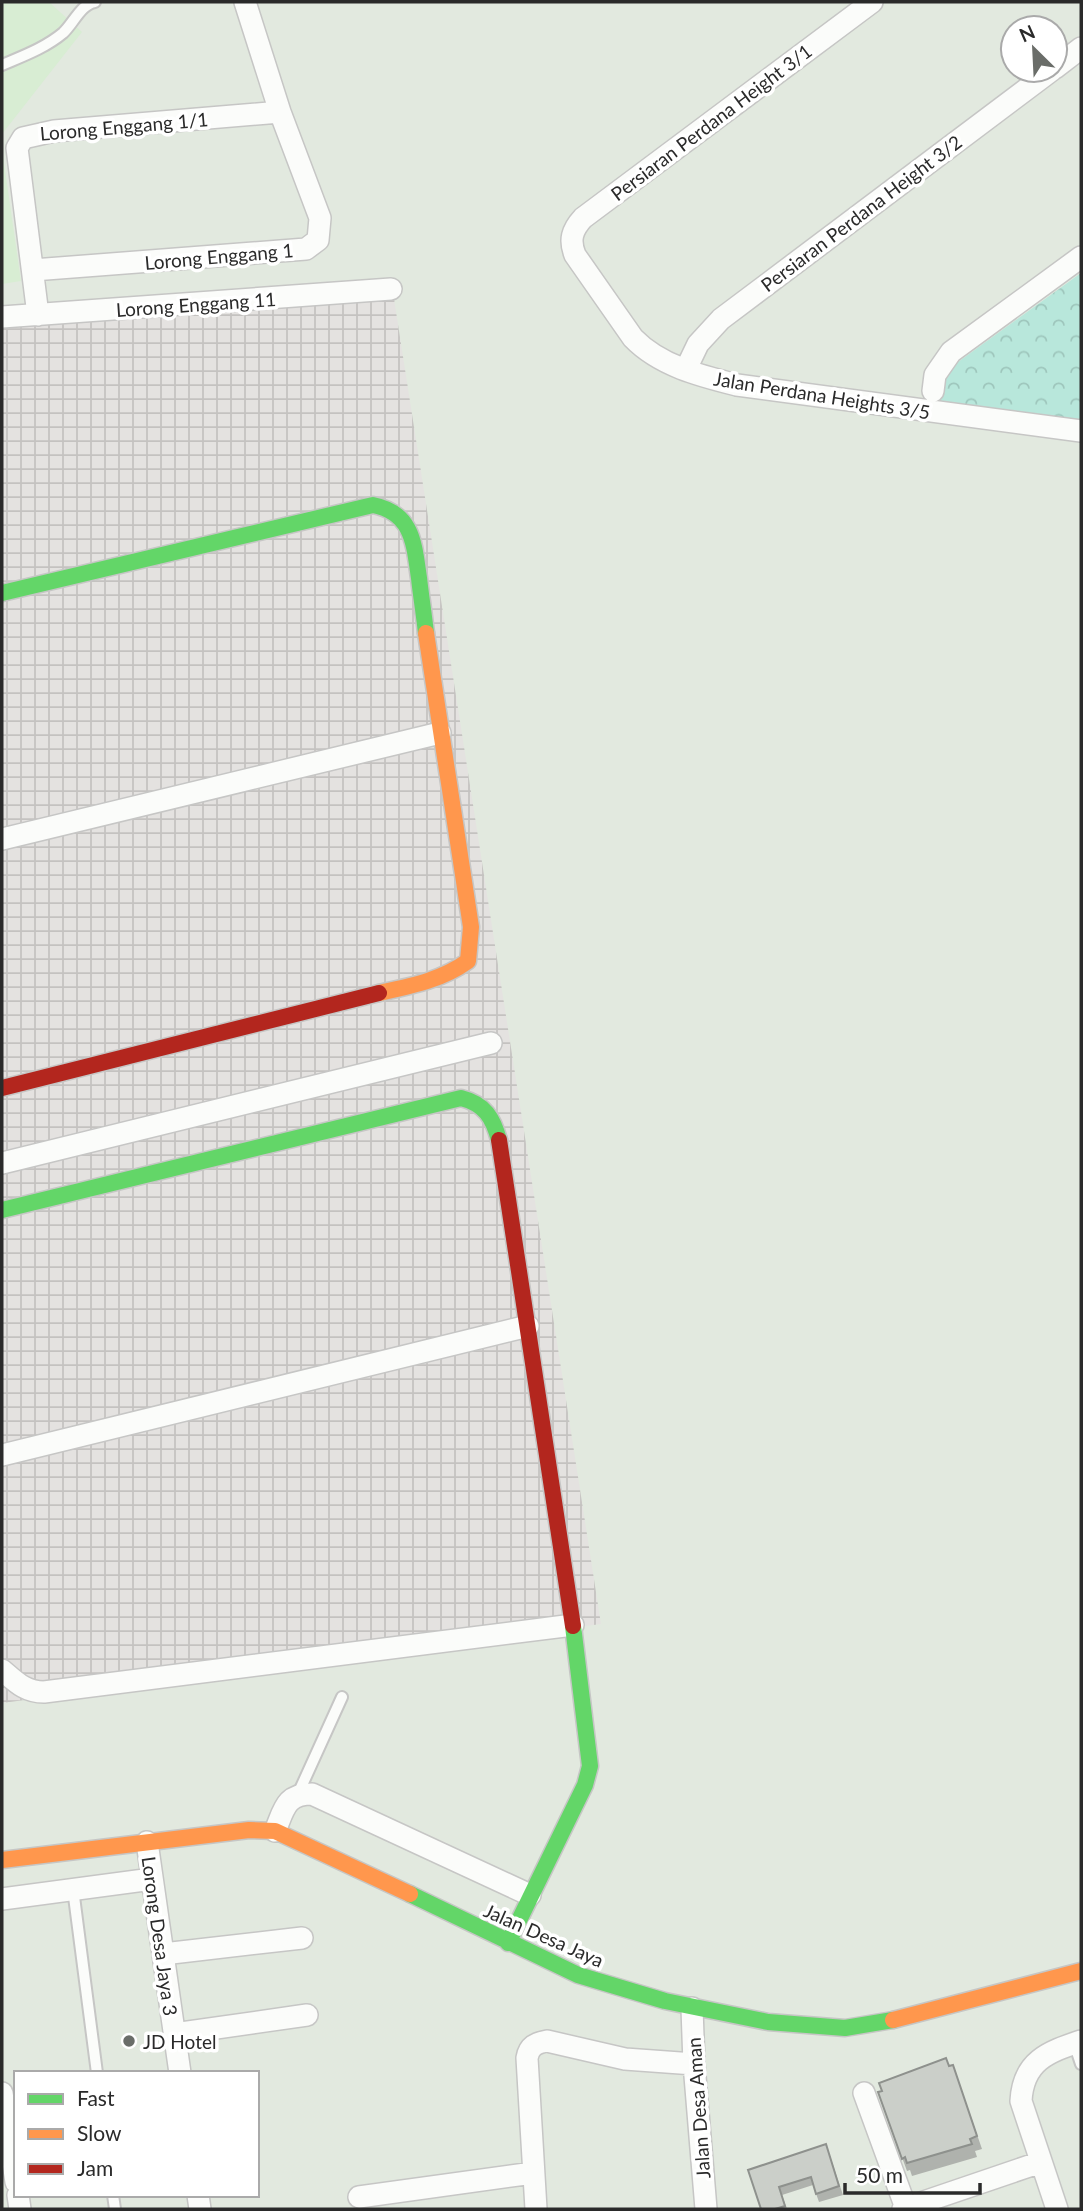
<svg xmlns="http://www.w3.org/2000/svg" width="1083" height="2211" viewBox="0 0 1083 2211" font-family="Lato,sans-serif">
<style>
.industrial{fill:url(#industrial-grid)}
.education{fill:#d8edd3}
.forest{fill:url(#forest-crowns)}
.lines{fill:none;stroke-linecap:round;stroke-linejoin:round}
.lane-casing{stroke:#c6c6c5;stroke-width:14}
.street-casing{stroke:#c6c6c5;stroke-width:24}
.fast-casing{stroke:#c6c6c5;stroke-width:19}
.slow-casing{stroke:#c6c6c5;stroke-width:19}
.jam-casing{stroke:#c6c6c5;stroke-width:19}
.lane{stroke:#fbfcfa;stroke-width:10}
.street{stroke:#fbfcfa;stroke-width:21}
.fast{stroke:#63d668;stroke-width:16}
.slow{stroke:#ff974d;stroke-width:16}
.jam{stroke:#b3261e;stroke-width:16}
.wall{fill:#afb2ad}
.building{fill:#cbcfc9;stroke:#8e918d;stroke-width:2}
.poi-dot{fill:#6a6d69;stroke:#fff;stroke-width:2.5}
.labels{text-anchor:middle;dominant-baseline:central;stroke-width:7;stroke-linejoin:round;paint-order:stroke}
.street-label{font-size:19px;fill:#2a2a2a;stroke:#fff}
.poi-label{font-size:19px;fill:#2a2a2a;stroke:#fff;text-anchor:start}
</style>
<defs>
<pattern id="industrial-grid" width="8" height="8" patternUnits="userSpaceOnUse" patternTransform="scale(1.75)"><rect width="8" height="8" fill="#e4e2e0"/><path d="M0 4h8M4 0v8" fill="none" stroke="#c4c2c0"/></pattern>
<pattern id="forest-crowns" width="20" height="18" patternUnits="userSpaceOnUse" patternTransform="scale(1.75)"><rect width="20" height="18" fill="#b8e7db"/><path d="M2 6a3 3 0 1 1 6 0M12 15a3 3 0 1 1 6 0" fill="none" stroke="#9ec6bc"/></pattern>
</defs>
<rect width="100%" height="100%" fill="#e2e9df"/>
<path class="industrial" d="M 392,286 L 601,1624 L 2,1703 L 2,327 Z"/>
<path class="education" d="M 2,2 L 49,2 L 82,32 L 2,134 Z
M 2,149 L 21,281 L 2,284 Z"/>
<path class="forest" d="M 1081,273 L 1081,421 L 939,404 L 941,384 L 958,362 Z"/>
<g class="lines">
<g class="lane-casing">
<path id="lane" d="M 2,65 C 23,56 45,48 63,33 C 73,24 81,4 95,2
M 298,1794 L 342,1697
M 73,1889 L 97,2073
M 1074,2043 L 1081,2064
M 113,2195 L 115,2209"/>
</g>
<g class="street-casing">
<path id="street" d="M 872,2 L 583,218 C 572,230 569,240 575,255 L 633,338 C 660,366 701,376 737,385 L 1081,431
M 1055,68 L 1081,48
M 33,270 L 306,249 L 318,240 L 320,218 L 280,112 L 245,2
M 38,315 L 17,148 L 23,138 L 54,131 L 280,112
M 2,317 L 391,289
M 686,369 L 698,344 L 721,319 L 1052,70
M 933,391 L 935,375 L 951,352 L 1081,257
M 2,839 L 440,733
M 2,1163 L 491,1043
M 2,1455 L 528,1326
M 2,1670 C 16,1682 25,1692 44,1692 L 573,1625
M 275,1831 C 284,1810 285,1794 312,1794 L 530,1895
M 147,1842 L 180,2073
M 2,1899 L 152,1879
M 163,1954 L 302,1938
M 692,2008 L 694,2064 L 706,2209
M 174,2034 L 307,2015
M 2,2093 L 16,2182
M 864,2093 L 906,2208
M 18,2195 L 20,2209
M 198,2195 L 200,2209
M 359,2197 L 533,2173
M 536,2209 L 527,2058 C 529,2046 536,2043 547,2041 L 625,2059 L 694,2064
M 903,2209 L 1041,2162
M 1057,2209 L 1021,2101 C 1023,2061 1048,2052 1081,2041"/>
</g>
<g class="fast-casing">
<path id="fast" d="M 2,593 L 373,505 C 413,513 414,544 419,578 C 421,596 424,615 426,633
M 2,1210 L 461,1098 C 485,1104 493,1118 499,1140
M 410,1894 L 578,1975 L 665,2001 L 768,2022 L 845,2028 L 893,2020
M 508,1943 L 585,1785 L 590,1766 L 573,1626"/>
</g>
<g class="slow-casing">
<path id="slow" d="M 379,993 C 411,986 442,980 468,961 L 471,927 L 426,633
M 2,1860 L 249,1830 L 275,1831 L 410,1894
M 893,2020 L 1081,1971"/>
</g>
<g class="jam-casing">
<path id="jam" d="M 2,1088 L 379,993
M 499,1140 L 573,1626"/>
</g>
<use href="#lane" class="lane"/>
<use href="#street" class="street"/>
<use href="#fast" class="fast"/>
<use href="#slow" class="slow"/>
<use href="#jam" class="jam"/>
</g>
<path class="wall" d="M 953,2065 L 982,2149 L 975,2151 L 977,2157 L 912,2176 L 910,2170 L 907,2171 L 878,2092 Z
M 826,2144 L 843,2195 L 819,2202 L 813,2185 L 782,2195 L 787,2209 L 761,2209 L 748,2170 Z"/>
<path class="building" d="M 946,2058 L 949,2066 L 953,2065 L 977,2136 L 970,2139 L 972,2144 L 907,2163 L 905,2157 L 902,2159 L 878,2092 L 882,2091 L 879,2083 Z
M 826,2144 L 839,2186 L 816,2194 L 811,2177 L 779,2187 L 785,2206 L 775,2209 L 761,2209 L 748,2170 Z"/>
<circle class="poi-dot" cx="129" cy="2041" r="7"/>
<g class="labels">
<g class="street-label">
<text transform="translate(711 122) rotate(-37)">Persiaran Perdana Height 3/1</text>
<text transform="translate(124 126) rotate(-5)">Lorong Enggang 1/1</text>
<text transform="translate(861 213) rotate(-37)">Persiaran Perdana Height 3/2</text>
<text transform="translate(219 256) rotate(-5)">Lorong Enggang 1</text>
<text transform="translate(196 304) rotate(-4)">Lorong Enggang 11</text>
<text transform="translate(822 395) rotate(9)">Jalan Perdana Heights 3/5</text>
<text transform="translate(544 1935) rotate(24)">Jalan Desa Jaya</text>
<text transform="translate(160 1936) rotate(82)">Lorong Desa Jaya 3</text>
<text transform="translate(698 2108) rotate(-94)">Jalan Desa Aman</text>
</g>
<g class="poi-label">
<text x="143" y="2041">JD Hotel</text>
</g>
</g>
<rect width="1083" height="2211" fill="none" stroke="#2a2a2a" stroke-width="7"/>
<rect x="14" y="2071" width="245" height="126" fill="#ffffff" stroke="#aaaaaa" stroke-width="2"/>
<rect x="28" y="2094" width="35" height="10" fill="#63d668" stroke="#aaaaaa" stroke-width="2"/>
<text x="77" y="2106" font-size="21" fill="#2a2a2a">Fast</text>
<rect x="28" y="2129" width="35" height="10" fill="#ff974d" stroke="#aaaaaa" stroke-width="2"/>
<text x="77" y="2141" font-size="21" fill="#2a2a2a">Slow</text>
<rect x="28" y="2164" width="35" height="10" fill="#b3261e" stroke="#aaaaaa" stroke-width="2"/>
<text x="77" y="2176" font-size="21" fill="#2a2a2a">Jam</text>
<g transform="translate(1034 49) rotate(336)"><circle r="33" fill="#ffffff" stroke="#aaaaaa" stroke-width="2"/>
<path d="M0-5L12 26L0 18L-12 26Z" fill="#6a6d69"/>
<text y="-10" font-size="19" font-weight="bold" text-anchor="middle" fill="#2a2a2a">N</text>
</g>
<path d="M845 2183v10h135v-10" fill="none" stroke="#2a2a2a" stroke-width="3.5"/>
<text x="856" y="2183" font-size="21" fill="#2a2a2a" stroke="#ffffff" stroke-width="5" paint-order="stroke">50 m</text>
</svg>
